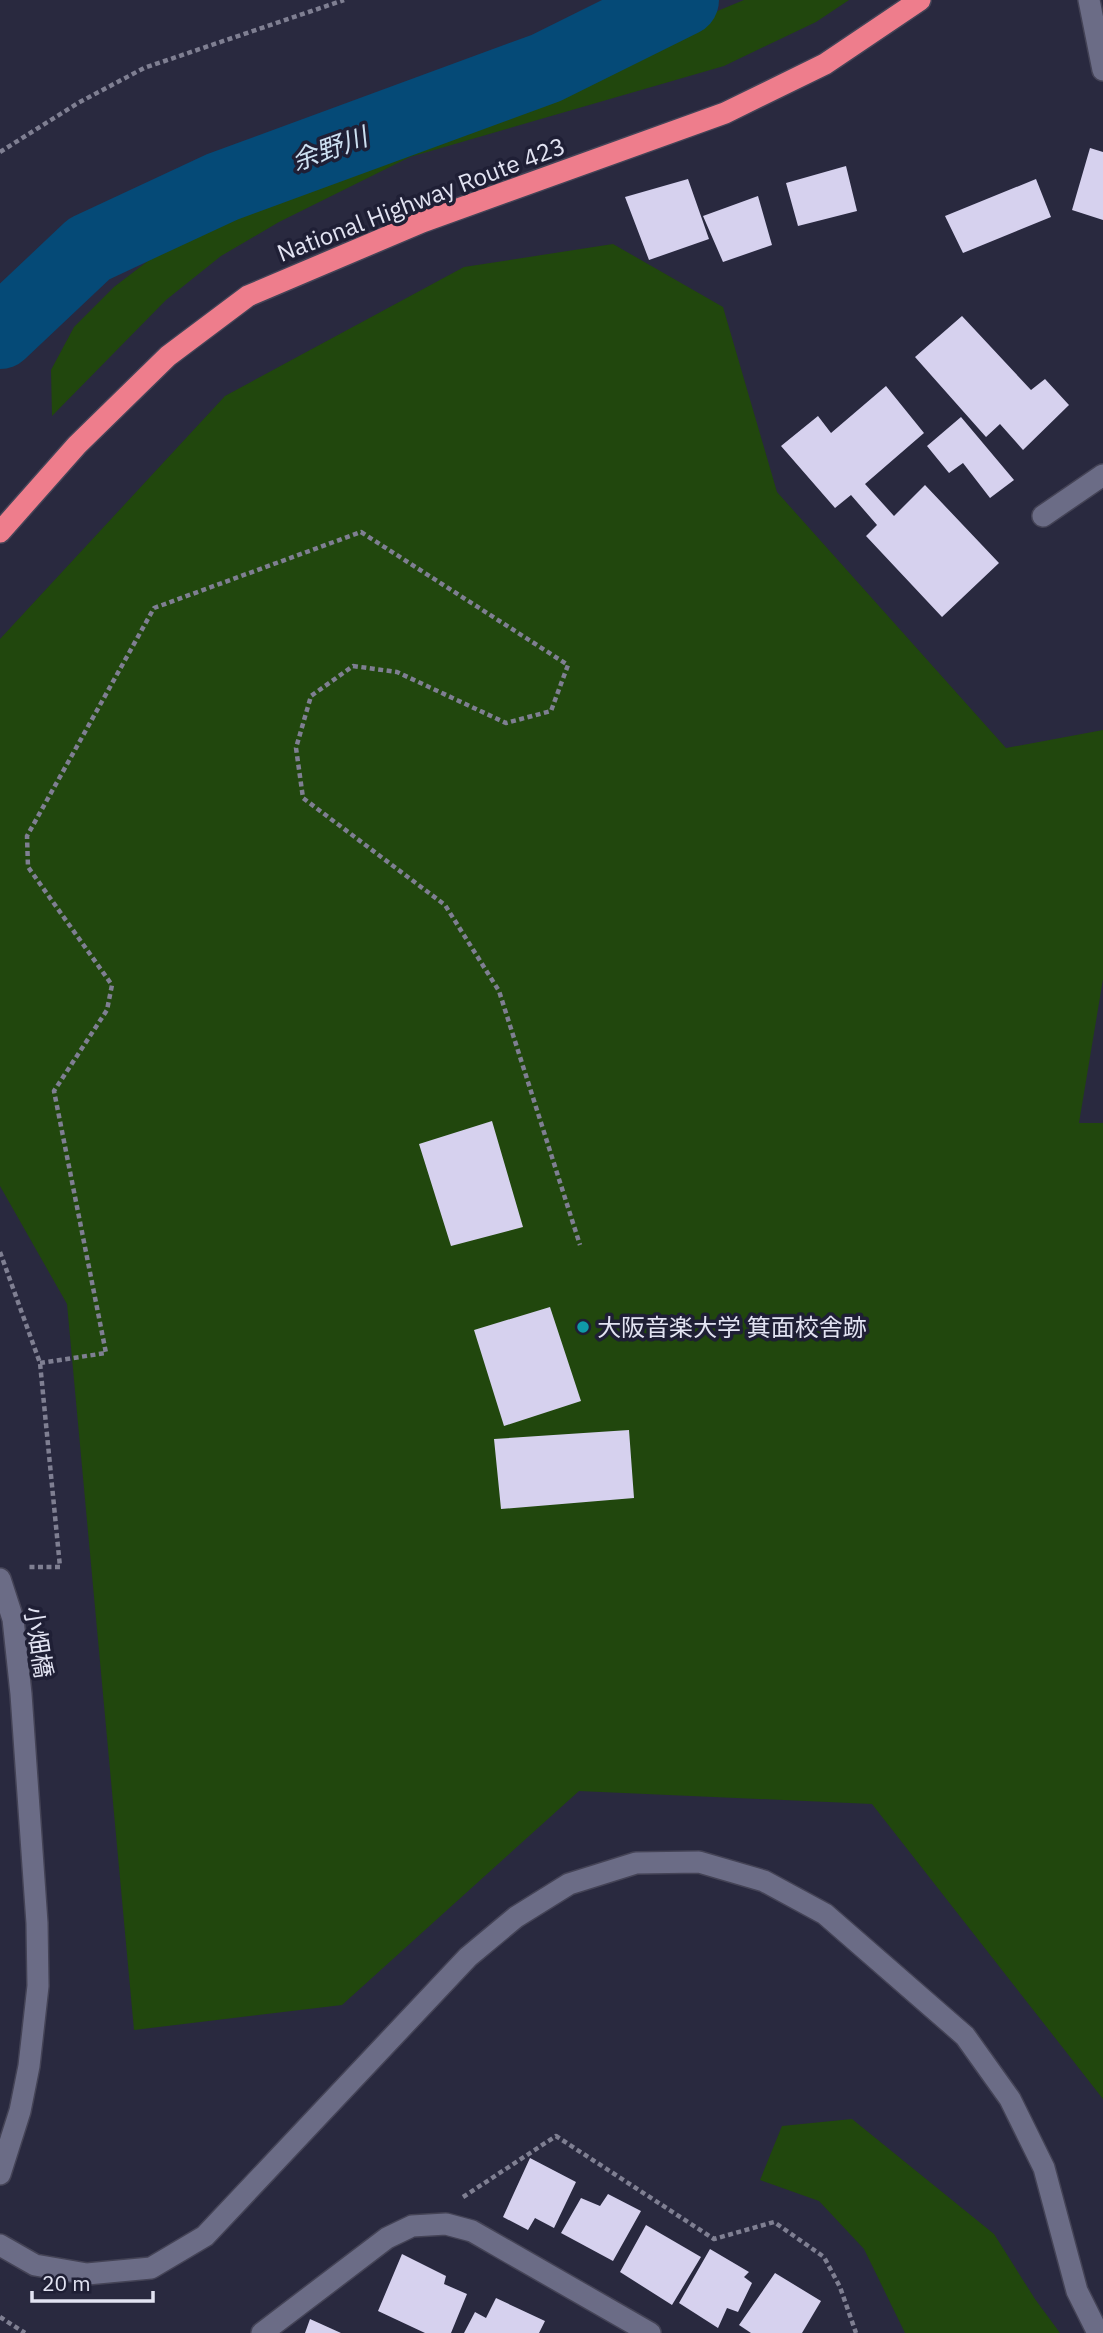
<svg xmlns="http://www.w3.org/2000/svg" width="1103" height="2333" viewBox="0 0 1103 2333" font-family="'IBM Plex Sans','Noto Sans JP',sans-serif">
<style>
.green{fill:#21470d}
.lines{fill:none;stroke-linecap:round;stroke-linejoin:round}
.river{stroke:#054a77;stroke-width:72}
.building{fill:#d6d1ee}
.minor-casing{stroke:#444356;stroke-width:24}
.highway-casing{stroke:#444356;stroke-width:24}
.path{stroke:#7f7f92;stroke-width:4.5;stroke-dasharray:5 3.5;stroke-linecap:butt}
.minor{stroke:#6b6c86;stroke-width:21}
.highway{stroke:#ee7d8c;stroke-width:21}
.culture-dot{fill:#0f9aa8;stroke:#1f1f35;stroke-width:2.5}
.labels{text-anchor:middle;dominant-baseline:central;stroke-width:7;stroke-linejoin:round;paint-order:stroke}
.street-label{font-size:24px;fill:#e2e3f2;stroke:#1f1f35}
.poi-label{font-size:24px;fill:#e2e3f2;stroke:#1f1f35;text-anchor:start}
.water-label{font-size:26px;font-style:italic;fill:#cde0f1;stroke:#1f1f35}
</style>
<rect width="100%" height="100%" fill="#29293f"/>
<path class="green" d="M 744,0 L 849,0 L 816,22 L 724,66 L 410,157 L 279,222 L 221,256 L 166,300 L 52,416 L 51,370 L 74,327 L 114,287 L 234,195 L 273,155 L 326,112 L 465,71 L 539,59 L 698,19 Z
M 613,244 L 723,307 L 777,492 L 1006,748 L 1103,730 L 1103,979 L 1079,1123 L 1103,1123 L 1103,2099 L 872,1804 L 579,1791 L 342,2005 L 134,2030 L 67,1304 L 0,1186 L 0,639 L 225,396 L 464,267 Z
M 852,2119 L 994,2234 L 1035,2299 L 1060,2333 L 905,2333 L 864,2249 L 819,2201 L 760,2180 L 782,2126 Z"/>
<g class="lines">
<path class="river" d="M 0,333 L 89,249 L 222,187 L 546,68 L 683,0"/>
</g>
<path class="building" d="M 1090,148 L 1103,152 L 1103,220 L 1072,210 Z
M 846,166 L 857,211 L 798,226 L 786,183 Z
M 688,179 L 709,239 L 649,260 L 625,197 Z
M 1036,179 L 1051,217 L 963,253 L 945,216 Z
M 758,196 L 772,245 L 723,262 L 703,216 Z
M 962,316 L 1031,390 L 1045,379 L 1069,405 L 1023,450 L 1000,424 L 986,437 L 915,357 Z
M 886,386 L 924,433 L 865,484 L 894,516 L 925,485 L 999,563 L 942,617 L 866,536 L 877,525 L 851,495 L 835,508 L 781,446 L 818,416 L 831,433 Z
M 961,417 L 1014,480 L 990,498 L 963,463 L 949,473 L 927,446 Z
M 492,1121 L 523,1227 L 451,1246 L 419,1144 Z
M 550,1307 L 581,1401 L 504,1426 L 474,1330 Z
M 629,1430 L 634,1498 L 501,1509 L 494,1439 Z
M 530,2158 L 576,2182 L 554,2228 L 535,2218 L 528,2230 L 503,2217 Z
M 608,2194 L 641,2211 L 613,2261 L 561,2233 L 581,2198 L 600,2206 Z
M 646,2225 L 701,2257 L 672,2305 L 620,2272 Z
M 710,2249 L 749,2272 L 744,2277 L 752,2283 L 738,2312 L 727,2308 L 718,2328 L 679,2303 Z
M 402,2254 L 446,2276 L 444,2284 L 467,2294 L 451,2333 L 425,2333 L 378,2311 Z
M 775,2273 L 821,2301 L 802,2333 L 751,2333 L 739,2325 Z
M 496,2298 L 545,2321 L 539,2333 L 464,2333 L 475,2312 L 486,2318 Z
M 310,2319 L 341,2333 L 305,2333 Z"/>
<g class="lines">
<g class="minor-casing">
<path id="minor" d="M 1089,0 L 1103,70
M 1043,516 L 1103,475
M 0,1579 L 13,1619 L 21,1694 L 37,1923 L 38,1986 L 29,2066 L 20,2111 L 0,2174
M 0,2245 L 35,2265 L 87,2274 L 151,2268 L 205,2236 L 468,1957 L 516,1917 L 569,1884 L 636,1863 L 699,1862 L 764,1881 L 825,1914 L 965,2036 L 1010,2099 L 1044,2168 L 1077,2291 L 1098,2333
M 262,2333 L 387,2238 L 412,2226 L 446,2224 L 472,2231 L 650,2333"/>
</g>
<g class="highway-casing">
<path id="highway" d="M 0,532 L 77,445 L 168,356 L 248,296 L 422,222 L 725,113 L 825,64 L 920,0"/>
</g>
<path class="path" d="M 0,152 L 78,103 L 144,68 L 344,0
M 0,1252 L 40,1363 L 60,1567 L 29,1567
M 40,1363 L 106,1353 L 54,1091 L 107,1010 L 112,985 L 28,867 L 27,836 L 154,608 L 361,532 L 568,665 L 551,711 L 506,723 L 397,672 L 353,666 L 311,696 L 296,748 L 303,798 L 445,905 L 499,991 L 580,1245
M 463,2197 L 556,2136 L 714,2239 L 774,2222 L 824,2257 L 840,2287 L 856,2333
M 0,2317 L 25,2333"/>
<use href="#minor" class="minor"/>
<use href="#highway" class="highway"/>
</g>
<circle class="culture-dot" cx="583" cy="1327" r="7"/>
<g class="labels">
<g class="street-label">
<text transform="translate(421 199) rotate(-21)">National Highway Route 423</text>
<text transform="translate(39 1642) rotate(81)">小畑橋</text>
</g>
<g class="poi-label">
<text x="597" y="1327">大阪音楽大学 箕面校舎跡</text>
</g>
<g class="water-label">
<text transform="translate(329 148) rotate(-20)">余野川</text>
</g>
</g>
<path d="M32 2291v10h121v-10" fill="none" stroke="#e2e3f2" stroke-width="3.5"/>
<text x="42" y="2291" font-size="21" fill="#e2e3f2" stroke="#1f1f35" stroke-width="5" paint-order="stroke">20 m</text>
</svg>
